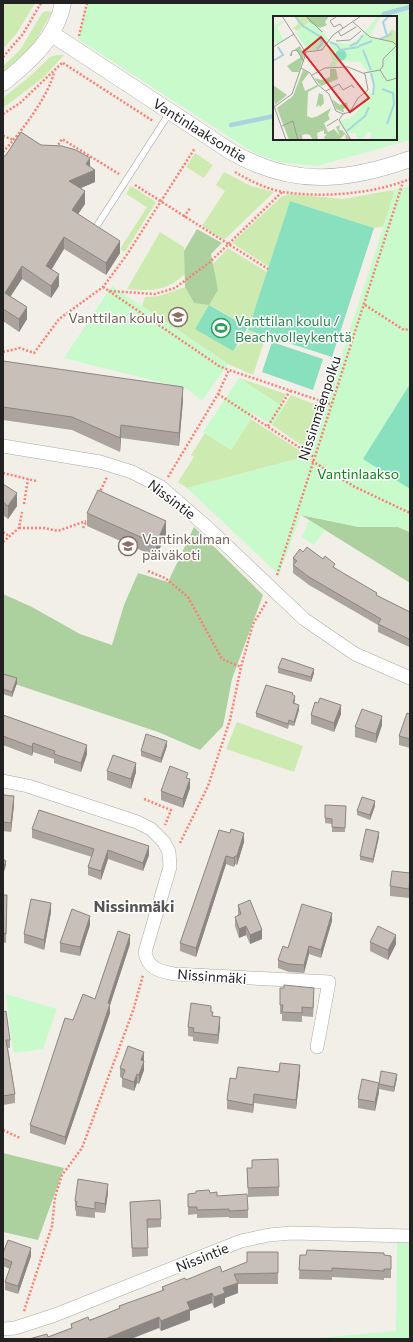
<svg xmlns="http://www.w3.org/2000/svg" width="413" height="1342" viewBox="0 0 413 1342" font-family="Commissioner,sans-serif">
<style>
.grass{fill:#cdebb0}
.forest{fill:#add19e}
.park{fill:#c8facc;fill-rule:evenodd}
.pitch{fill:#88e0be}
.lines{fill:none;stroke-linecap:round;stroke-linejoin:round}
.stream{stroke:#aad3df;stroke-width:4.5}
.service-casing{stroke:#a9a9a9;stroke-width:7}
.minor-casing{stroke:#a9a9a9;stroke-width:14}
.tertiary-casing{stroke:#a9a9a9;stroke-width:17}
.path{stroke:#fa8072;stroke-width:2.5;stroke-dasharray:2 2;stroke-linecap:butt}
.service{stroke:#fff;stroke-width:6}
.minor{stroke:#fff;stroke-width:13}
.tertiary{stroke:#fff;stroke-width:16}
.wall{fill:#aba49e}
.shaded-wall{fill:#8b8681}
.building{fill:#c7bfb8;stroke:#8b8681}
.labels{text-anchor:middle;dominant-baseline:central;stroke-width:3;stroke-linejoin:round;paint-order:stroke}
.street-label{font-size:14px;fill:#222;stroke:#fff}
.education-label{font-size:14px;fill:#785e54;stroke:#fff;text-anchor:end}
.leisure-label{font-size:14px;fill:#27864d;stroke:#fff;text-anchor:start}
.park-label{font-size:14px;fill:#0c8416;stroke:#fff}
.quarter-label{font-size:16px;font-weight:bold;fill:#555;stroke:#fff}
.inset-river{fill:none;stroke:#aad3df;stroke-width:2}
.inset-road{fill:none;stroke:#9f9d99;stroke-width:1}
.view{fill:#d62828;fill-opacity:0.15;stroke:#d62828;stroke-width:2}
.inset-edge{fill:none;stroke:#222;stroke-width:2}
</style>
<rect width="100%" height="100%" fill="#f2efe9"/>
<path class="grass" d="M 3,3 L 35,3 L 17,33 L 3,49 Z
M 46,11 L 52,12 L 33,46 L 3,76 L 3,66 L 20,50 L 42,13 Z
M 57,55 L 64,55 L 44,77 L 3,108 L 3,98 L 28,78 L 50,57 Z
M 195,153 L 213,165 L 204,178 L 186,167 Z
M 224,172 L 251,186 L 274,192 L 224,240 L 202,226 L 225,191 L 216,185 Z
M 131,186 L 156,202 L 125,252 L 120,249 L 147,207 L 126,194 Z
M 393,190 L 394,194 L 383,227 L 374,228 L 290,201 L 269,267 L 232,243 L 281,197 L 289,194 L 343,199 Z
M 160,232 L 184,247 L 185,274 C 165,292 153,291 127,289 Z
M 228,248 L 267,272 L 249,327 L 210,305 L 233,351 L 235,347 L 245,342 L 248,330 L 266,336 L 253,375 L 228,364 L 142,306 L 145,297 L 159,296 L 185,287 L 194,303 L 218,290 L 212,265 Z
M 239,378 L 286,394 L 280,405 Z
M 291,395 L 324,408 L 310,451 L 272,425 Z
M 251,419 L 308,456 L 187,488 L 178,482 L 194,457 L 191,455 L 205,433 L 231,450 Z
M 237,722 L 303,746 L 294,772 L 226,749 Z"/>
<path class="forest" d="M 197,229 L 222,243 L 211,254 L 218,290 L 209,305 L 194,303 L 185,287 L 184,251 Z
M 301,515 L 359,527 L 398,527 L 410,532 L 410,583 Z
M 194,527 L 263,595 L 232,679 L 223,726 L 200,750 L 158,732 L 3,680 L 3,594 L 32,607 L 80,634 L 112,645 L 124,605 L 138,573 L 168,582 Z
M 3,1153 L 64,1168 L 38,1240 L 3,1232 Z"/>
<path class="park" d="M 87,3 L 410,3 L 410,140 L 317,166 L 279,162 L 254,153 L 78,39 ZM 274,17 L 396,17 L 396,139 L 274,139 Z
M 410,186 L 410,532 L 398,527 L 359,527 L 301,515 L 279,575 L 187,488 L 309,456 L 394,194 L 393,190 Z
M 112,286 L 228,364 L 202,401 L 187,389 L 64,358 Z
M 239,378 L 284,407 L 272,425 L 254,414 L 231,450 L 203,432 Z
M 309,520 L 325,530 L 314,545 L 302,537 Z
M 6,994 L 57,1009 L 43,1049 L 13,1053 Z
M 397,1242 L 410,1242 L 410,1339 L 305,1339 L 396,1331 Z"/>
<path class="pitch" d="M 290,201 L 374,228 L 332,357 L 248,330 Z
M 209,305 L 248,327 L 233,351 L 195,329 Z
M 272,342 L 323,359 L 313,390 L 262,372 Z
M 410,384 L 410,489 L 363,459 Z"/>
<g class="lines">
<path class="stream" d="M 383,17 L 384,14 L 410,7
M 231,125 L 274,116"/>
<g class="service-casing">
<path id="service" d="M 98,224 L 170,112"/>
</g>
<g class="minor-casing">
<path id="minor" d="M 3,446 L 100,462 L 132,472 L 161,487 L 208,528 L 304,619 L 355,654 L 410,678
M 3,781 L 28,786 L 137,822 L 151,829 L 164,842 L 169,852 L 170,867 L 145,952 C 148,969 159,971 174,974 L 329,982 L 317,1047
M 3,1329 L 15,1328 L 55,1315 L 241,1241 L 269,1235 L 292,1233 L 410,1236"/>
</g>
<g class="tertiary-casing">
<path id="tertiary" d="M 52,34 L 230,151 C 291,187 346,182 410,159
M 3,83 C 30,61 56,39 63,3"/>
</g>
<path class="path" d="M 79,36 L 87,3
M 3,57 L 23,34 L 41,3
M 63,63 L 153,121
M 3,114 L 20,103 L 63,62
M 3,136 L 14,140
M 56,148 L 62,139 L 119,174
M 3,152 C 19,135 50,94 54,72
M 235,172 C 250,181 267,189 283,192 C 324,198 372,194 410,179
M 135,185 L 268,269
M 184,217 L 190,208
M 103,287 L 109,291 L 155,294 L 175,288 L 210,262 L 282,192
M 109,291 L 219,366 L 229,370
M 365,305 L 404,330 L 410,329
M 3,352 L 20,348 L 34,353 L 59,319 L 103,287 L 126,256 L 195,148
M 218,394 L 314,457
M 268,426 L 290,391
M 312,461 L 355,487 L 410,513
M 3,473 L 36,481
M 168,477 L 218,394 L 229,370 L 330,404
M 99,494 L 107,477
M 24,504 L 28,479
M 19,528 L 44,528 L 58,531 L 86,521
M 83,528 L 86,522
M 3,532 L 9,536
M 3,542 L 19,528 L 22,512
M 148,571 L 165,578 L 188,597 L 222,659 L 241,667
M 277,575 L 403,182
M 144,799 L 171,810 L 165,825
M 180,843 L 208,786 L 230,720 L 241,667 L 253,624 L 267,601
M 3,1130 L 20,1138
M 24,1311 L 52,1226 L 55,1197 L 62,1175 L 82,1148 L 133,1011 L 143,975"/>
<use href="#service" class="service"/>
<use href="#minor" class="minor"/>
<use href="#tertiary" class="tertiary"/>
</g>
<path class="wall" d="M 41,145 L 90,167 L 95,182 L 81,188 L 85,204 L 78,214 L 120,253 L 106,275 L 64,249 L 52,269 L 59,286 L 51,298 L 22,279 L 10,296 L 27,319 L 19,332 L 3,321 L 3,157 Z
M 3,361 L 183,400 L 179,446 L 121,438 L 120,452 L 72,430 L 3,420 Z
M 3,484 L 17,506 L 8,519 L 3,515 Z
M 87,513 L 166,534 L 156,557 L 87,526 Z
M 303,552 L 335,568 L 377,596 L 410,612 L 410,646 L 409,647 L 378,632 L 378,625 L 309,585 L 293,573 L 293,558 Z
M 278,668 L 314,673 L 311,682 L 278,673 Z
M 3,675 L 17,683 L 12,697 L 3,694 Z
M 293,695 L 295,700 L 294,703 L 299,710 L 294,726 L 289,725 L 288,729 L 256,717 L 256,713 Z
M 341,714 L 334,732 L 311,724 L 311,715 Z
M 410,714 L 410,748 L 399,745 L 399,736 Z
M 3,715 L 87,754 L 81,772 L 54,763 L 54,759 L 33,752 L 32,756 L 3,745 Z
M 382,725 L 376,743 L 355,737 L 355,727 Z
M 167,746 L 161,763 L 141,756 L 141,751 Z
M 107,771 L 136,772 L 131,789 L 107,780 Z
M 188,778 L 190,788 L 183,808 L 161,800 L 161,791 Z
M 3,795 L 14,805 L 11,832 L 3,831 Z
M 346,806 L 345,832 L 332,832 L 332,824 L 325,823 L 325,818 Z
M 375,806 L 370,820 L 357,815 L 357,811 Z
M 32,829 L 149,855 L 143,871 L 108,859 L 101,880 L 88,875 L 88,867 L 92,857 L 32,838 Z
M 230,833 L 244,842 L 237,865 L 235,864 L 234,867 L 226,864 L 196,957 L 180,951 L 180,943 Z
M 379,837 L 373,863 L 360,860 L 360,856 Z
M 410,873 L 409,898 L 390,896 L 390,886 Z
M 3,895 L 7,895 L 6,943 L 3,942 Z
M 238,905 L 262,939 L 250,944 L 246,935 L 239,938 L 235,926 L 235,917 L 238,916 Z
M 51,912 L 44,950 L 24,943 L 24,934 Z
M 332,921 L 321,958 L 309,954 L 304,973 L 289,972 L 278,968 L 278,960 L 288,948 Z
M 90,925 L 80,956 L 60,952 L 60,943 Z
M 370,942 L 396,944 L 388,960 L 370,951 Z
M 130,944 L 110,1005 L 110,1013 L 65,1145 L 30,1133 L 30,1125 L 73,1020 L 95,999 Z
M 314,997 L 313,1017 L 302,1016 L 302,1022 L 282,1021 L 282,1014 L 280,1014 L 280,1005 Z
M 3,1012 L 10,1040 L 10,1048 L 8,1048 L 15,1094 L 15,1103 L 3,1105 Z
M 211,1012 L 213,1016 L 220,1026 L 218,1044 L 193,1041 L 193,1037 L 188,1036 L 188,1027 Z
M 144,1052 L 144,1070 L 139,1084 L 137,1083 L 134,1091 L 122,1087 L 122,1078 L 120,1077 L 120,1068 Z
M 279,1072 L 300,1074 L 296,1109 L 254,1103 L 253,1113 L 227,1109 L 227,1100 L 236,1079 Z
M 397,1078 L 394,1092 L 379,1089 L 379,1084 Z
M 379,1092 L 375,1111 L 358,1108 L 358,1099 Z
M 247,1168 L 252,1168 L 279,1187 L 279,1196 L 248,1197 Z
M 108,1193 L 105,1213 L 95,1212 L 95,1218 L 76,1216 L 76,1211 L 75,1210 L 75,1201 Z
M 210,1193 L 217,1196 L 248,1210 L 248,1218 L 229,1218 L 229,1217 L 197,1218 L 197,1214 L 188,1215 L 188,1194 Z
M 130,1202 L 161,1219 L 161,1227 L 147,1228 L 148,1256 L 132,1257 Z
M 278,1252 L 278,1284 L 238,1284 L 238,1293 L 225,1298 L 225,1303 L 214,1308 L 212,1303 L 190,1311 L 190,1320 L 161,1331 L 159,1328 L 48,1337 L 71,1328 L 71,1324 L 89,1320 L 119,1309 L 119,1306 L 162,1291 L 162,1287 L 186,1280 L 222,1272 Z
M 3,1253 L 31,1256 L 18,1294 L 5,1290 L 5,1282 L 10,1269 L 3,1266 Z
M 300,1255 L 391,1256 L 391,1278 L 384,1278 L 384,1280 L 332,1277 L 332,1280 L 299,1279 Z"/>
<path class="shaded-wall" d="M 90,158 L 90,170 L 95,170 L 95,182 L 69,193 L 69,181 L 86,164 Z
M 85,191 L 85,204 L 72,223 L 72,210 Z
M 64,237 L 64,249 L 46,278 L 46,266 Z
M 120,241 L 120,253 L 106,275 L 106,263 Z
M 22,266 L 22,279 L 5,305 L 5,293 Z
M 59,274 L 59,286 L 51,298 L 51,286 Z
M 27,307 L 27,319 L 19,332 L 19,319 Z
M 183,387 L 183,400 L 179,446 L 179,433 Z
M 121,425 L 121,438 L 120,452 L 120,438 Z
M 17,493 L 17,506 L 8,519 L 8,506 Z
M 166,521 L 166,534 L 156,557 L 156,544 Z
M 410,638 L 410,646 L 409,647 L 409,639 Z
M 314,669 L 314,673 L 311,682 L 311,677 Z
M 17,678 L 17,683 L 12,697 L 12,692 Z
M 295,696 L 295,700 L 293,708 L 293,703 Z
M 299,705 L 299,710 L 294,726 L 294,722 Z
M 341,705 L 341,714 L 334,732 L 334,723 Z
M 382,716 L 382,725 L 376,743 L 376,734 Z
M 167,741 L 167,746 L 161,763 L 161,758 Z
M 33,743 L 33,752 L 32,756 L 32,747 Z
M 87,745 L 87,754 L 81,772 L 81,763 Z
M 136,763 L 136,772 L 131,789 L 131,779 Z
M 190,779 L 190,788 L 183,808 L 183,799 Z
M 14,796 L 14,805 L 11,832 L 11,823 Z
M 375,801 L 375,806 L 370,820 L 370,815 Z
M 379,832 L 379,837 L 373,863 L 373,859 Z
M 244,833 L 244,842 L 237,865 L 237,856 Z
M 149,846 L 149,855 L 143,871 L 143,863 Z
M 108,850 L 108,859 L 101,880 L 101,871 Z
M 226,856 L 226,864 L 196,957 L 196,948 Z
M 235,856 L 235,864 L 234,867 L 234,858 Z
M 6,861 L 6,865 L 3,875 L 3,870 Z
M 410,880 L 410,889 L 409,898 L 409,889 Z
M 51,903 L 51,912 L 44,950 L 44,940 Z
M 332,913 L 332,921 L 321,958 L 321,950 Z
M 90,916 L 90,925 L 80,956 L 80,947 Z
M 246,926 L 246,935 L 239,938 L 239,929 Z
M 262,930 L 262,939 L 250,944 L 250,935 Z
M 130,935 L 130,944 L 110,1005 L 110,1013 L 65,1145 L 65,1137 L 108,1003 Z
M 396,935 L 396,944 L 388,960 L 388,950 Z
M 309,946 L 309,954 L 304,973 L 304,965 Z
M 220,1017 L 220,1026 L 218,1044 L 218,1035 Z
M 144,1052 L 144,1061 L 141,1060 Z
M 144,1061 L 144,1070 L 139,1084 L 139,1075 Z
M 300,1065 L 300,1074 L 296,1109 L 296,1100 Z
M 137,1074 L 137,1083 L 134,1091 L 134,1082 Z
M 397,1074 L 397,1078 L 394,1092 L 394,1087 Z
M 379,1083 L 379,1092 L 375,1111 L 375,1102 Z
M 254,1094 L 254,1103 L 253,1113 L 253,1105 Z
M 108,1184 L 108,1193 L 105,1213 L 105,1204 Z
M 31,1248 L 31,1256 L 18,1294 L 18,1286 Z
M 238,1283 L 238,1293 L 225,1298 L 225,1303 L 214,1308 L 214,1297 L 223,1288 Z
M 212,1293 L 212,1303 L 190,1311 L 190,1320 L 161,1331 L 161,1321 L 187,1302 Z
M 159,1317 L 159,1328 L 131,1339 L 107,1339 L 107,1338 Z"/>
<path class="building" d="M 21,132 L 41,145 L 62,146 L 76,150 L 90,158 L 86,164 L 95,170 L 69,181 L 85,191 L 72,210 L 120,241 L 106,263 L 64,237 L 46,266 L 59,274 L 51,286 L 22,266 L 5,293 L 27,307 L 19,319 L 3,309 L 3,157 L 6,155 Z
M 3,361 L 183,387 L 179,433 L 121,425 L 120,438 L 72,417 L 3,407 Z
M 3,484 L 17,493 L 8,506 L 3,502 Z
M 98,490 L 166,521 L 156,544 L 87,513 Z
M 307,547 L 323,559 L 325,556 L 335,564 L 333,567 L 377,593 L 376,595 L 410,612 L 410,638 L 409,639 L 378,624 L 381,619 L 309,577 L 293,565 L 297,561 L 293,558 L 300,549 L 303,552 Z
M 282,658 L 314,669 L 311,677 L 278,668 Z
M 3,674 L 17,678 L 12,692 L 3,689 Z
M 266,685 L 293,693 L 292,694 L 295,696 L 293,703 L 299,705 L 294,722 L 289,720 L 288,724 L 256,713 Z
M 320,698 L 341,705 L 334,723 L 311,715 L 315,702 L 318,703 Z
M 362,709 L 382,716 L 376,734 L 355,727 Z
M 407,713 L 410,714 L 410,739 L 399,736 Z
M 3,715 L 87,745 L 81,763 L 54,754 L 55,751 L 33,743 L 32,747 L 3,736 Z
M 146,734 L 167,741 L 161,758 L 141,751 Z
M 113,755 L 136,763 L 131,779 L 107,771 Z
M 170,766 L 188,773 L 186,778 L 190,779 L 183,799 L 161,791 Z
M 3,795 L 14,796 L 11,823 L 3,822 Z
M 362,797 L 375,801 L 370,815 L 357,811 Z
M 325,805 L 346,806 L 345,828 L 332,827 L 332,819 L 325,818 Z
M 39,810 L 149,846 L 143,863 L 108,850 L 101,871 L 88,867 L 94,849 L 32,829 Z
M 231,829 L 244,833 L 237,856 L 235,856 L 234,858 L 226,856 L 196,948 L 180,943 L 219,830 L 230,833 Z
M 366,829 L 379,832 L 373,859 L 360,856 Z
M 3,859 L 6,861 L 3,870 Z
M 392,871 L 410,873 L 409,889 L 390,886 Z
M 3,895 L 7,895 L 6,934 L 3,933 Z
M 31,899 L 51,903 L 44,940 L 24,934 Z
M 250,900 L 262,930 L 250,935 L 246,926 L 239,929 L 235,917 L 241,914 L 238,905 Z
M 302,904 L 332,913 L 321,950 L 309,946 L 304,965 L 289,964 L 278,960 L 283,946 L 288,948 Z
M 72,909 L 90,916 L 80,947 L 60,943 Z
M 378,926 L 396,935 L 388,950 L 370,942 Z
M 118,931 L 130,935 L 108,1003 L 110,1004 L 65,1137 L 30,1125 L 65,1018 L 73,1020 L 83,994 L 95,999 Z
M 284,985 L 314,988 L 313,1008 L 302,1007 L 302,1013 L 282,1012 L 283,1005 L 280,1005 L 280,988 L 284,988 Z
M 191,1003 L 211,1006 L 211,1012 L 213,1012 L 212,1016 L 220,1017 L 218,1035 L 193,1032 L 194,1028 L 188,1027 Z
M 6,1011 L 10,1040 L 6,1040 L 15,1094 L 3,1096 L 3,1012 Z
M 128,1046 L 144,1052 L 141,1060 L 144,1061 L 139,1075 L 137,1074 L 134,1082 L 122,1078 L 125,1070 L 120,1068 Z
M 280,1063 L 300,1065 L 296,1100 L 254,1094 L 253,1105 L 227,1100 L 230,1078 L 236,1079 L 238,1067 L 279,1072 Z
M 381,1071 L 397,1074 L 394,1087 L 379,1084 Z
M 362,1079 L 379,1083 L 375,1102 L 358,1099 Z
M 278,1159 L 279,1187 L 248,1188 L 247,1168 L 252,1168 L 252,1160 Z
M 78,1179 L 108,1184 L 105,1204 L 95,1202 L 95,1209 L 76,1206 L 77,1202 L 75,1201 Z
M 209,1190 L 210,1193 L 217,1192 L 217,1196 L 247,1194 L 248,1210 L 229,1211 L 229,1209 L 197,1210 L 197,1207 L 188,1207 L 188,1194 L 196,1193 L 196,1191 Z
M 160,1200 L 161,1219 L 147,1219 L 148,1248 L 132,1248 L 130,1202 Z
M 8,1240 L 31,1248 L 18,1286 L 5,1282 L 12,1262 L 3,1258 L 3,1253 Z
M 307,1250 L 384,1253 L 384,1255 L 391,1256 L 391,1269 L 384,1269 L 384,1271 L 332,1268 L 332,1271 L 299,1270 L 300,1255 L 306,1255 Z
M 247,1252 L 278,1252 L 278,1273 L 234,1274 L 238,1283 L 223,1288 L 225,1293 L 214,1297 L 212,1293 L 187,1302 L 190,1309 L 161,1321 L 159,1317 L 107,1338 L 107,1339 L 29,1339 L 47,1334 L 48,1337 L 72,1328 L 71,1324 L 88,1317 L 89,1320 L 91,1320 L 120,1308 L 119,1306 L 164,1290 L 162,1287 L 185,1278 L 186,1280 L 220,1266 L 222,1272 L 247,1262 Z"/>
<defs>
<g id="school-ring" transform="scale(1)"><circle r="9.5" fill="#fff" stroke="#8d6e63" stroke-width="1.5"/><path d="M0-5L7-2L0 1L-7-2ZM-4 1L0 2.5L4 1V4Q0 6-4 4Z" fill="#8d6e63"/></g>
<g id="stadium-ring" transform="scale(1)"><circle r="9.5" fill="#fff" stroke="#2e9e5b" stroke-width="1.5"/><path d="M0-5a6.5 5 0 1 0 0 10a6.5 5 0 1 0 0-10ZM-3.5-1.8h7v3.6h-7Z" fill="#2e9e5b"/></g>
</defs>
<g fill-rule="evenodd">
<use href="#school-ring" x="178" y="317"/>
<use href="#stadium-ring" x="221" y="328"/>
<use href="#school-ring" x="128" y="546"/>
</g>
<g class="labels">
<g class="street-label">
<text transform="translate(200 130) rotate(32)">Vantinlaaksontie</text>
<text transform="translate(319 408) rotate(-72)">Nissinmäenpolku</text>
<text transform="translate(172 499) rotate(37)">Nissintie</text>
<text transform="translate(212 976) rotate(4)">Nissinmäki</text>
<text transform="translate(202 1257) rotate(-22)">Nissintie</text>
</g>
<g class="education-label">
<text x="164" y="317">Vanttilan koulu</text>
<text x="142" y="538" text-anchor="start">Vantinkulman<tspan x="142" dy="16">päiväkoti</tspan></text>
</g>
<g class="leisure-label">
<text x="235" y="320">Vanttilan koulu /<tspan x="235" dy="16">Beachvolleykenttä</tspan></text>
</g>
<g class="park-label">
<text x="358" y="473">Vantinlaakso</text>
</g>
<g class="quarter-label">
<text x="134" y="905">Nissinmäki</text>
</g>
</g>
<g transform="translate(273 16)">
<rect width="124" height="124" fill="#f2efe9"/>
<path d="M 22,0 L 32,0 L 36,6 L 24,15 L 20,12 L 25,8 ZM 119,13 L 124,16 L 124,30 L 120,26 L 102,23 L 112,21 Z" fill="#cdebb0"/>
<path d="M 32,0 L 56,0 L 52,6 L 54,9 L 47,12 L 38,8 ZM 27,30 L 31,40 L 29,45 L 26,56 L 19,56 L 14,50 L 28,41 L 22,33 ZM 57,53 L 63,53 L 65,63 L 48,70 L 41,62 L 49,64 L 57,61 ZM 30,54 L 36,57 L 29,66 L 32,75 L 44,69 L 46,70 L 35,76 L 34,100 L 39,102 L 45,100 L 58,92 L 55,99 L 57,103 L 51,107 L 55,116 L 61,113 L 67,120 L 63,111 L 67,109 L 66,114 L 69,114 L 78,124 L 73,124 L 72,118 L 66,124 L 52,124 L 51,121 L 54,118 L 51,118 L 51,114 L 44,117 L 45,124 L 40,124 L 37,119 L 33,118 L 29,119 L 30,124 L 16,124 L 4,92 L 20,80 ZM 0,69 L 14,79 L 2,89 L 0,79 ZM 46,77 L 50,79 L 51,87 L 47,91 L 46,89 L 43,91 ZM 59,83 L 67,89 L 74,86 L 75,91 L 70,93 L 72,97 L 63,93 Z" fill="#add19e"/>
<path d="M 105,0 L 108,0 L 96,21 L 120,26 L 124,30 L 124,124 L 96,124 L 99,117 L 94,116 L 90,124 L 84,124 L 83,117 L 74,117 L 66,105 L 79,101 L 84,96 L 94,82 L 91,78 L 95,76 L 100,78 L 100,62 L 87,46 L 68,45 L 63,48 L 63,52 L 55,51 L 60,45 L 54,30 L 57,26 L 76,28 L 86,23 ZM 10,4 L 11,6 L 4,12 L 11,24 L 3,28 L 0,23 L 0,8 L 2,9 ZM 36,6 L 47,12 L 56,24 L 48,33 L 35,35 L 23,17 Z" fill="#c8facc"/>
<path d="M62.5 39a5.5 5.5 0 1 1 11 0a5.5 5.5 0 1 1-11 0Z" fill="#88e0be"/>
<path class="inset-river" d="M 22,0 L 30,10 L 51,23M 114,20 L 110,6 L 116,0M 107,23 L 119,18M 57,26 L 64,29 L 67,34 L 86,31M 77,30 L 84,27 L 90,19M 86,30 L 99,25M 44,33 L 49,28 L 48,22M 90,34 L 98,54M 0,45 L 10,39 L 5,31M 98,57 L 101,69 L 100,79M 109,73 L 120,77 L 121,88 L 114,108M 74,115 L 92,100 L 96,91"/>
<path class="inset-road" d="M 33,0 L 49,16M 64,0 L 57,5 L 61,11 L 67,8 L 70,12M 80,6 L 97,21 L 120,26 L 124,30M 65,15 L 68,20 L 83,11M 63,25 L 77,24 L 88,15M 0,31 L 21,18M 33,36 L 49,34 L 60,19 L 88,0M 18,37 L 18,40 L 19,35 L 24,34 L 31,46M 28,52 L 37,57 L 44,68 L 56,78 L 63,95 L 70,98M 107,54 L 114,65 L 124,62M 91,57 L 107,54 L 110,50 L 110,43 L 124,29M 39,59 L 52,52 L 75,51 L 92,58 L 95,74 L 85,82 L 77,96 L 70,98M 53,75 L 66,68 L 70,74 L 79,69 L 81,72M 0,87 L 13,124M 1,91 L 19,78 L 33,37 L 9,0M 70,98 L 66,104 L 78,124M 9,110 L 20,105 L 25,124M 54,110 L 65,103"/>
<path class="view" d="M 48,21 L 96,82 L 77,96 L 30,36 Z"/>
<rect width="124" height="124" class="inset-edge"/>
</g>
<rect width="413" height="1342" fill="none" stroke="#222222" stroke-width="8"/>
</svg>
